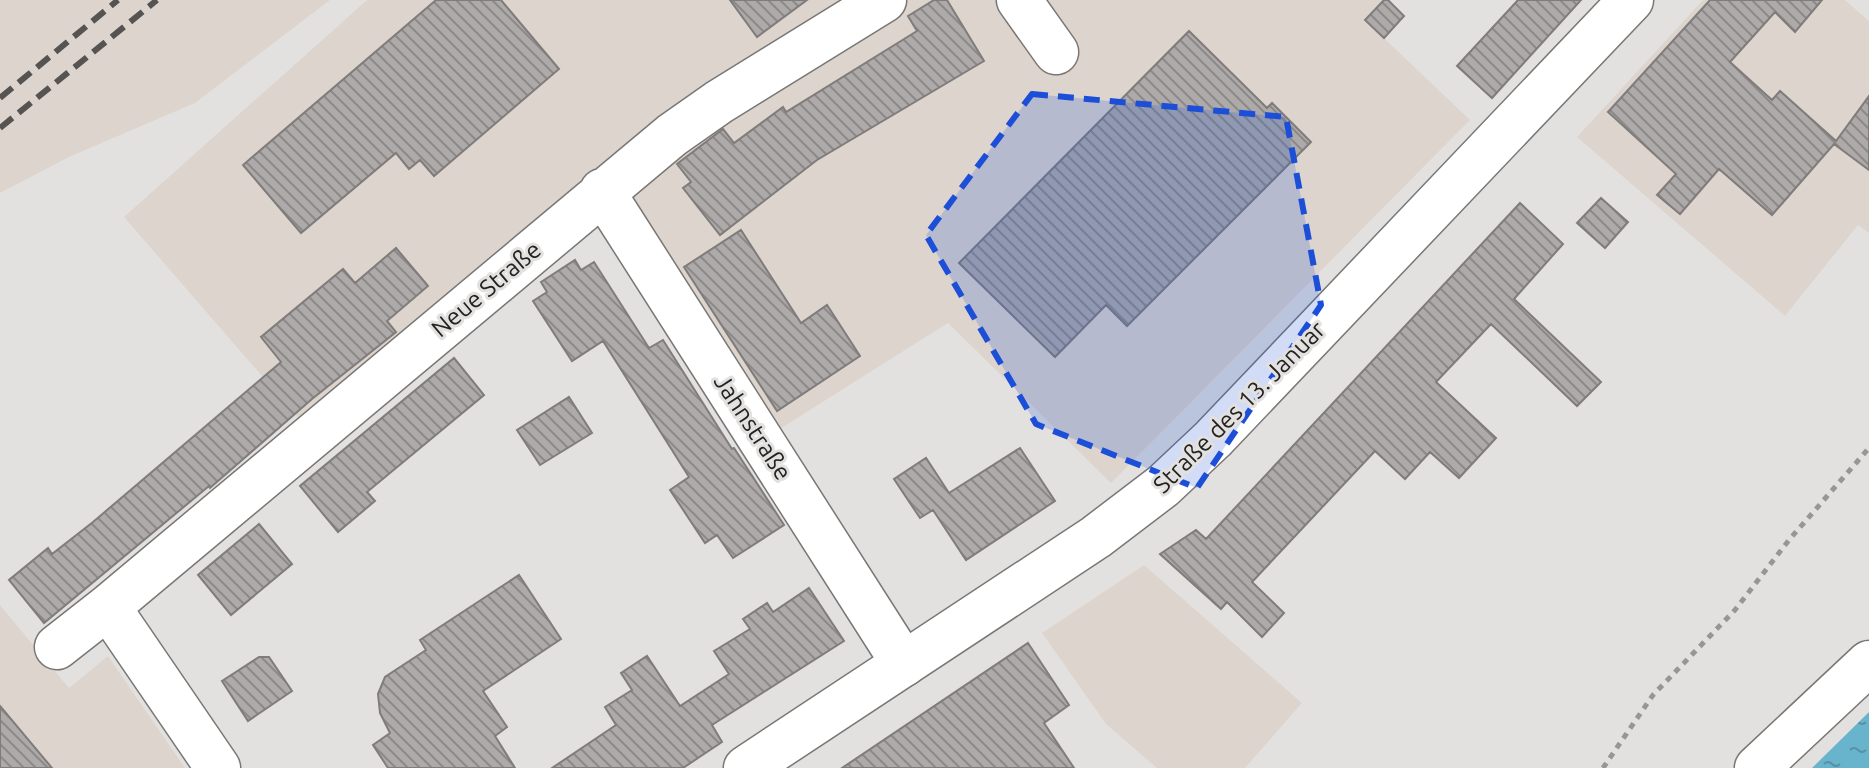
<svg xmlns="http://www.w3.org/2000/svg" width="1869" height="768" viewBox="0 0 1869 768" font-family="Ubuntu,sans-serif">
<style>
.built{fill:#ddd5cd}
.water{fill:url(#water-ripples)}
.building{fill:url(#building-back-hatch);stroke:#7f7c7b;stroke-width:2}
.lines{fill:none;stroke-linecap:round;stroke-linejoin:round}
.minor-casing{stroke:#797775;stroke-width:47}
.major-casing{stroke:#797775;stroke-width:47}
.path{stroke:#979694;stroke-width:5;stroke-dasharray:6 6;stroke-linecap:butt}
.minor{stroke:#fff;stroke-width:44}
.major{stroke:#fff;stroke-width:44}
.rail{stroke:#565453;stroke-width:6;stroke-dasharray:16 8;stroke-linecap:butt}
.marked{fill:#1d4ed8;fill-opacity:0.2;stroke:#1d4ed8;stroke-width:6;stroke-dasharray:16 10;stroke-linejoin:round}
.labels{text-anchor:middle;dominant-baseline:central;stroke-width:6;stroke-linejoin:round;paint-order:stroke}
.street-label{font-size:24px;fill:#232221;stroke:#e3e1df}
</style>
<defs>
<pattern id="water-ripples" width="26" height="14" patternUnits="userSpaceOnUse" patternTransform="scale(2)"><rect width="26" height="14" fill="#69b4cd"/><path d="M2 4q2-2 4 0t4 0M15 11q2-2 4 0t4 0" fill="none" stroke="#5692a6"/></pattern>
<pattern id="building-back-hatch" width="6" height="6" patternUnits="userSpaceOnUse" patternTransform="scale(2)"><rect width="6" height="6" fill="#adaaa9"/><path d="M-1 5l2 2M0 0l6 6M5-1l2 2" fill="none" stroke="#8c8a89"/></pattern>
</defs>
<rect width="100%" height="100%" fill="#e3e1df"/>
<path class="built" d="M 0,0 L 330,0 L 195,103 L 69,157 L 0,193 Z
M 367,0 L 1384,0 L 1365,20 L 1470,120 L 1111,483 L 948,323 L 745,451 L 599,224 L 327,451 L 124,217 Z
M 1703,0 L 1845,0 L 1869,21 L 1869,233 L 1858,225 L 1785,316 L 1577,137 Z
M 1144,565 L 1302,703 L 1245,768 L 1157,768 L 1106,724 L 1042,633 Z
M 0,605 L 69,688 L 108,656 L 185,768 L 0,768 Z"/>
<path class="water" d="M 1869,712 L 1869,768 L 1812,768 Z"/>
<path class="building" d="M 436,0 L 501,0 L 559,69 L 434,176 L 420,160 L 409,169 L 396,153 L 301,233 L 243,165 Z
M 730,0 L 807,0 L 757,37 Z
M 934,0 L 947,0 L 984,61 L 817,160 L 720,235 L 683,188 L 691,182 L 677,164 L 723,129 L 734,143 L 783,107 L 786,112 L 917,31 L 908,16 Z
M 1384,0 L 1388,0 L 1404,16 L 1384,38 L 1365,20 Z
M 1518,0 L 1581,0 L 1492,98 L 1457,66 Z
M 1710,0 L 1822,0 L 1795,32 L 1775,12 L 1730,62 L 1772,100 L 1780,91 L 1836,141 L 1869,96 L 1869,170 L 1834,144 L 1772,215 L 1719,169 L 1680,214 L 1657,195 L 1676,174 L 1608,112 Z
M 1189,31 L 1267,108 L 1272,103 L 1311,142 L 1127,326 L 1106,305 L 1055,357 L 959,263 Z
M 1601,198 L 1628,222 L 1605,248 L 1577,223 Z
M 1520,203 L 1563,244 L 1514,299 L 1601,382 L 1577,406 L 1491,324 L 1436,382 L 1496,438 L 1459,478 L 1430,452 L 1405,479 L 1375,451 L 1252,582 L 1284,613 L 1262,637 L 1227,602 L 1221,609 L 1160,554 L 1196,530 L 1206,539 Z
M 741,230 L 801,323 L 827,305 L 860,356 L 777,411 L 684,267 Z
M 396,248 L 428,286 L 387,321 L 396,332 L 312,399 L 210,488 L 209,486 L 44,623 L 9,580 L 48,548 L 52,554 L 93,522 L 281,362 L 261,337 L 343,269 L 355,283 Z
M 575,260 L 581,270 L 594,262 L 649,348 L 663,340 L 732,449 L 734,448 L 784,525 L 733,558 L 717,535 L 705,543 L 670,490 L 689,477 L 603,341 L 572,361 L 533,301 L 547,292 L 541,282 Z
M 454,358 L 484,395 L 367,492 L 375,501 L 338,532 L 300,486 Z
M 569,397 L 592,433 L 540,465 L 517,430 Z
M 1020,448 L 1055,501 L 966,560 L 933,510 L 920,518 L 894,479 L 926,458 L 949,493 Z
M 259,524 L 292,564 L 231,615 L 198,575 Z
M 519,575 L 561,639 L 483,691 L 507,727 L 495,736 L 515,768 L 388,768 L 373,745 L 390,733 L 380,713 L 378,694 L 385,677 L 426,650 L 420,640 Z
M 809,588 L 844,641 L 712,725 L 722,742 L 683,768 L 552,768 L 616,725 L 605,707 L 632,690 L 621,673 L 647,656 L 680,706 L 729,674 L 714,651 L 750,629 L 743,619 L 767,603 L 773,612 Z
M 1028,643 L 1069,705 L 1044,723 L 1074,768 L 842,768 Z
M 259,657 L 269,657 L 292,691 L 248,721 L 222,681 Z
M 0,706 L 52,768 L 0,768 Z"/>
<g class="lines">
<g class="minor-casing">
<path id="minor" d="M 1019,0 L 1056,52
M 602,191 L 904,664
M 108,607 L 218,768
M 57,647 L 108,607 L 672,135 L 719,102 L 884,0
M 1757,768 L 1869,663"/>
</g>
<g class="major-casing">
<path id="major" d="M 746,768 L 1096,537 L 1163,486 L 1213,439 L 1631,0"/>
</g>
<path class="path" d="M 1603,768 L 1653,695 L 1735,610 L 1789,540 L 1869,448"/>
<use href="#minor" class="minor"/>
<use href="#major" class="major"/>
<path class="rail" d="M 0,98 L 118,0
M 0,128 L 157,0"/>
</g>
<path class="marked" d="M 1032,94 L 1286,117 L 1321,305 L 1197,488 L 1036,424 L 926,235 Z"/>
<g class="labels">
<g class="street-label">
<text transform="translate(486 289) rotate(-40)">Neue Straße</text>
<text transform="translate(1239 407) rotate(-45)">Straße des 13. Januar</text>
<text transform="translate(753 427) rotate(57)">Jahnstraße</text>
</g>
</g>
</svg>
